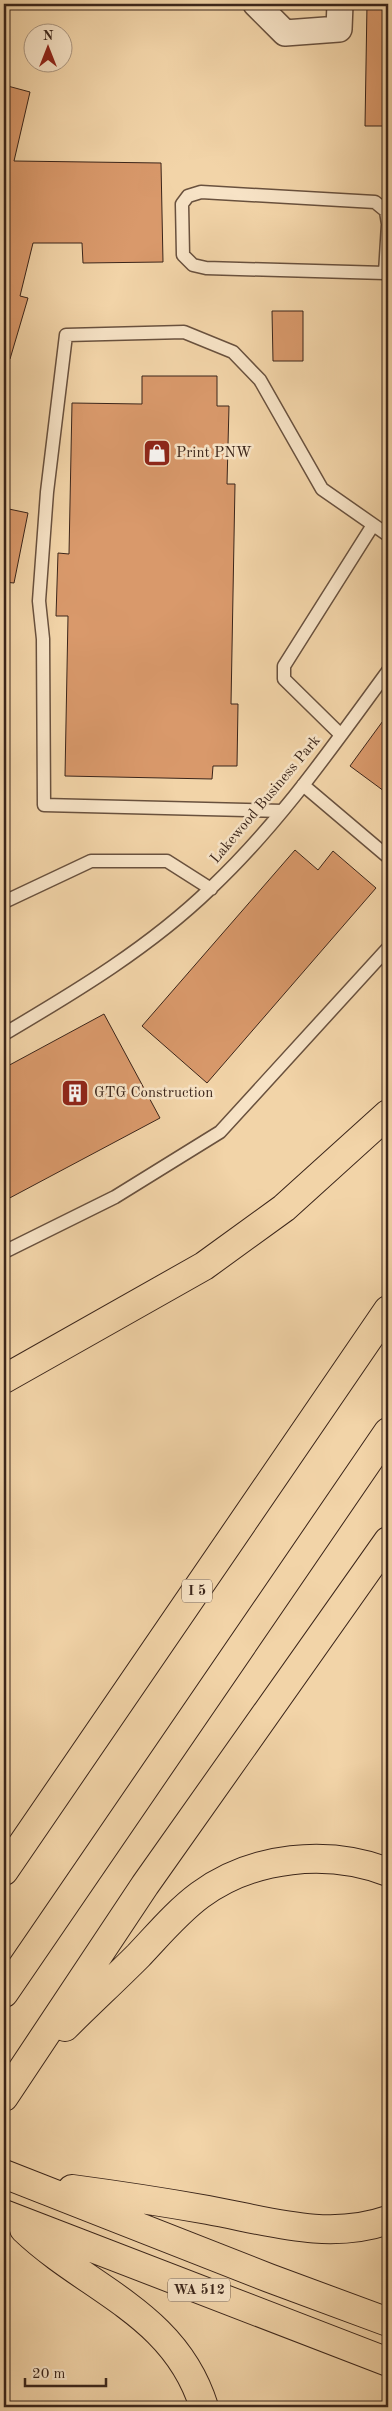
<svg xmlns="http://www.w3.org/2000/svg" width="392" height="2411" viewBox="0 0 392 2411" font-family="'Old Standard TT',serif">
<style>
.building{fill:#d9996b;stroke:#3b251a}
.lines{fill:none;stroke-linecap:round;stroke-linejoin:round}
.lane-casing{stroke:#69513e;stroke-width:15}
.street-casing{stroke:#69513e;stroke-width:28}
.highway-casing{stroke:#3b251a;stroke-width:30}
.lane{stroke:#f7e3c6;stroke-width:12}
.street{stroke:#f7e3c6;stroke-width:25}
.highway{stroke:#f2d4a8;stroke-width:28}
.labels{text-anchor:middle;dominant-baseline:central;stroke-width:5;stroke-linejoin:round;paint-order:stroke}
.shield{fill:#f7e3c6;stroke:#735e4e;stroke-width:1}
.shield-label{font-size:14px;font-weight:bold;fill:#3b251a}
.poi-label{font-size:15px;fill:#3b251a;stroke:#f7e3c6;text-anchor:start}
.street-label{font-size:15px;fill:#3b251a;stroke:#f7e3c6}
</style>
<rect width="100%" height="100%" fill="#f2d4a8"/>
<filter id="stains"><feTurbulence type="fractalNoise" baseFrequency=".004" numOctaves="4"/><feColorMatrix values="0 0 0 0 .2 0 0 0 0 .09 0 0 0 0 .02 0 0 0 .5 -.17"/></filter>
<radialGradient id="worn" r=".72"><stop offset=".6" stop-color="#630" stop-opacity="0"/><stop offset="1" stop-color="#630" stop-opacity=".3"/></radialGradient>
<path class="building" d="M 367,4 L 388,4 L 388,126 L 365,126 Z
M 4,85 L 30,92 L 14,161 L 161,163 L 163,262 L 83,263 L 82,243 L 33,243 L 20,296 L 28,298 L 10,359 L 4,358 Z
M 272,311 L 303,311 L 303,361 L 273,361 Z
M 142,376 L 217,376 L 217,406 L 229,406 L 227,484 L 235,484 L 231,704 L 238,704 L 237,766 L 213,766 L 212,779 L 65,776 L 68,616 L 56,616 L 58,553 L 69,554 L 72,403 L 142,404 Z
M 4,508 L 28,513 L 14,583 L 4,582 Z
M 388,714 L 388,794 L 350,766 Z
M 295,850 L 318,870 L 333,851 L 376,888 L 207,1083 L 142,1026 Z
M 104,1014 L 160,1118 L 4,1201 L 4,1068 Z"/>
<g class="lines">
<g class="lane-casing">
<path id="lane" d="M 385,273 L 388,224 L 386,211 L 375,202 L 201,192 L 188,196 L 182,204 L 183,255 L 193,265 L 206,268 L 385,273 L 388,273
M 341,735 L 284,679 L 284,666 L 373,525
M 303,785 L 388,857
M 282,811 L 44,805 L 43,639 L 39,601 L 47,492 L 66,335 L 184,332 L 233,352 L 260,380 L 322,489 L 388,535
M 4,902 L 91,861 L 167,861 L 211,889
M 4,1034 C 77,991 150,947 211,888 C 279,824 333,746 388,671
M 4,1252 L 115,1197 L 220,1132 L 388,948"/>
</g>
<g class="street-casing">
<path id="street" d="M 256,4 L 285,33 L 339,29 L 340,4"/>
</g>
<g class="highway-casing">
<path id="highway" d="M 4,1379 L 204,1266 L 284,1208 L 388,1114
M 4,1871 L 388,1310
M 4,1993 L 388,1432
M 65,2027 C 89,2003 114,1980 138,1956 C 158,1935 177,1912 200,1895 C 253,1856 328,1849 388,1872
M 4,2097 L 145,1885 L 388,1541
M 4,2174 L 269,2278 L 388,2322
M 72,2189 C 117,2195 163,2202 208,2210 C 268,2221 328,2241 388,2220
M 4,2214 L 388,2362
M 24,2229 C 88,2290 175,2313 204,2407"/>
</g>
<use href="#lane" class="lane"/>
<use href="#street" class="street"/>
<use href="#highway" class="highway"/>
</g>
<defs>
<g id="shop-square" transform="scale(1.4375)"><rect x="-9" y="-9" width="18" height="18" rx="4" fill="#8f2418" stroke="#f7e3c6"/><path d="M-5-2.5h2.3a2.7 3.5 0 0 1 5.4 0H5L5.5 6h-11ZM-1.5-2.5h3a1.5 2.3 0 0 0-3 0Z" fill="#fff"/></g>
<g id="building-square" transform="scale(1.4375)"><rect x="-9" y="-9" width="18" height="18" rx="4" fill="#8f2418" stroke="#f7e3c6"/><path d="M-4-6H4V6H1V3H-1V6H-4ZM-2.5-4.3h1.7v1.8h-1.7ZM.8-4.3h1.7v1.8H.8ZM-2.5-1h1.7V.8h-1.7ZM.8-1h1.7V.8H.8Z" fill="#fff"/></g>
</defs>
<g fill-rule="evenodd">
<use href="#shop-square" x="157" y="453"/>
<use href="#building-square" x="75" y="1093"/>
</g>
<g class="labels">
<g class="shield">
<rect x="182" y="1579.5" width="30" height="23" rx="4"/>
<rect x="168" y="2278.5" width="62" height="23" rx="4"/>
</g>
<g class="shield-label">
<text x="197" y="1591">I 5</text>
<text x="199" y="2290">WA 512</text>
</g>
<g class="poi-label">
<text x="176" y="453">Print PNW</text>
<text x="94" y="1093">GTG Construction</text>
</g>
<g class="street-label">
<text transform="translate(266 800) rotate(-50)">Lakewood Business Park</text>
</g>
</g>
<rect width="392" height="2411" fill="none" stroke="#f2d4a8" stroke-width="20"/>
<rect x="5" y="5" width="382" height="2401" fill="none" stroke="#3b251a" stroke-width="2.5"/>
<rect x="10" y="10" width="372" height="2391" fill="none" stroke="#3b251a"/>
<g transform="translate(48 48)"><circle r="24" fill="#f7e3c6" stroke="#ac9781"/>
<path d="M0-4L9 19L0 12L-9 19Z" fill="#8f2418"/>
<text y="-8" font-size="14" font-weight="bold" text-anchor="middle" fill="#3b251a">N</text>
</g>
<path d="M25 2378v8h81v-8" fill="none" stroke="#3b251a" stroke-width="2.5"/>
<text x="32" y="2378" font-size="15" fill="#3b251a" stroke="#f7e3c6" stroke-width="4" paint-order="stroke">20 m</text>
<rect width="100%" height="100%" filter="url(#stains)"/>
<rect width="100%" height="100%" fill="url(#worn)"/>
</svg>
